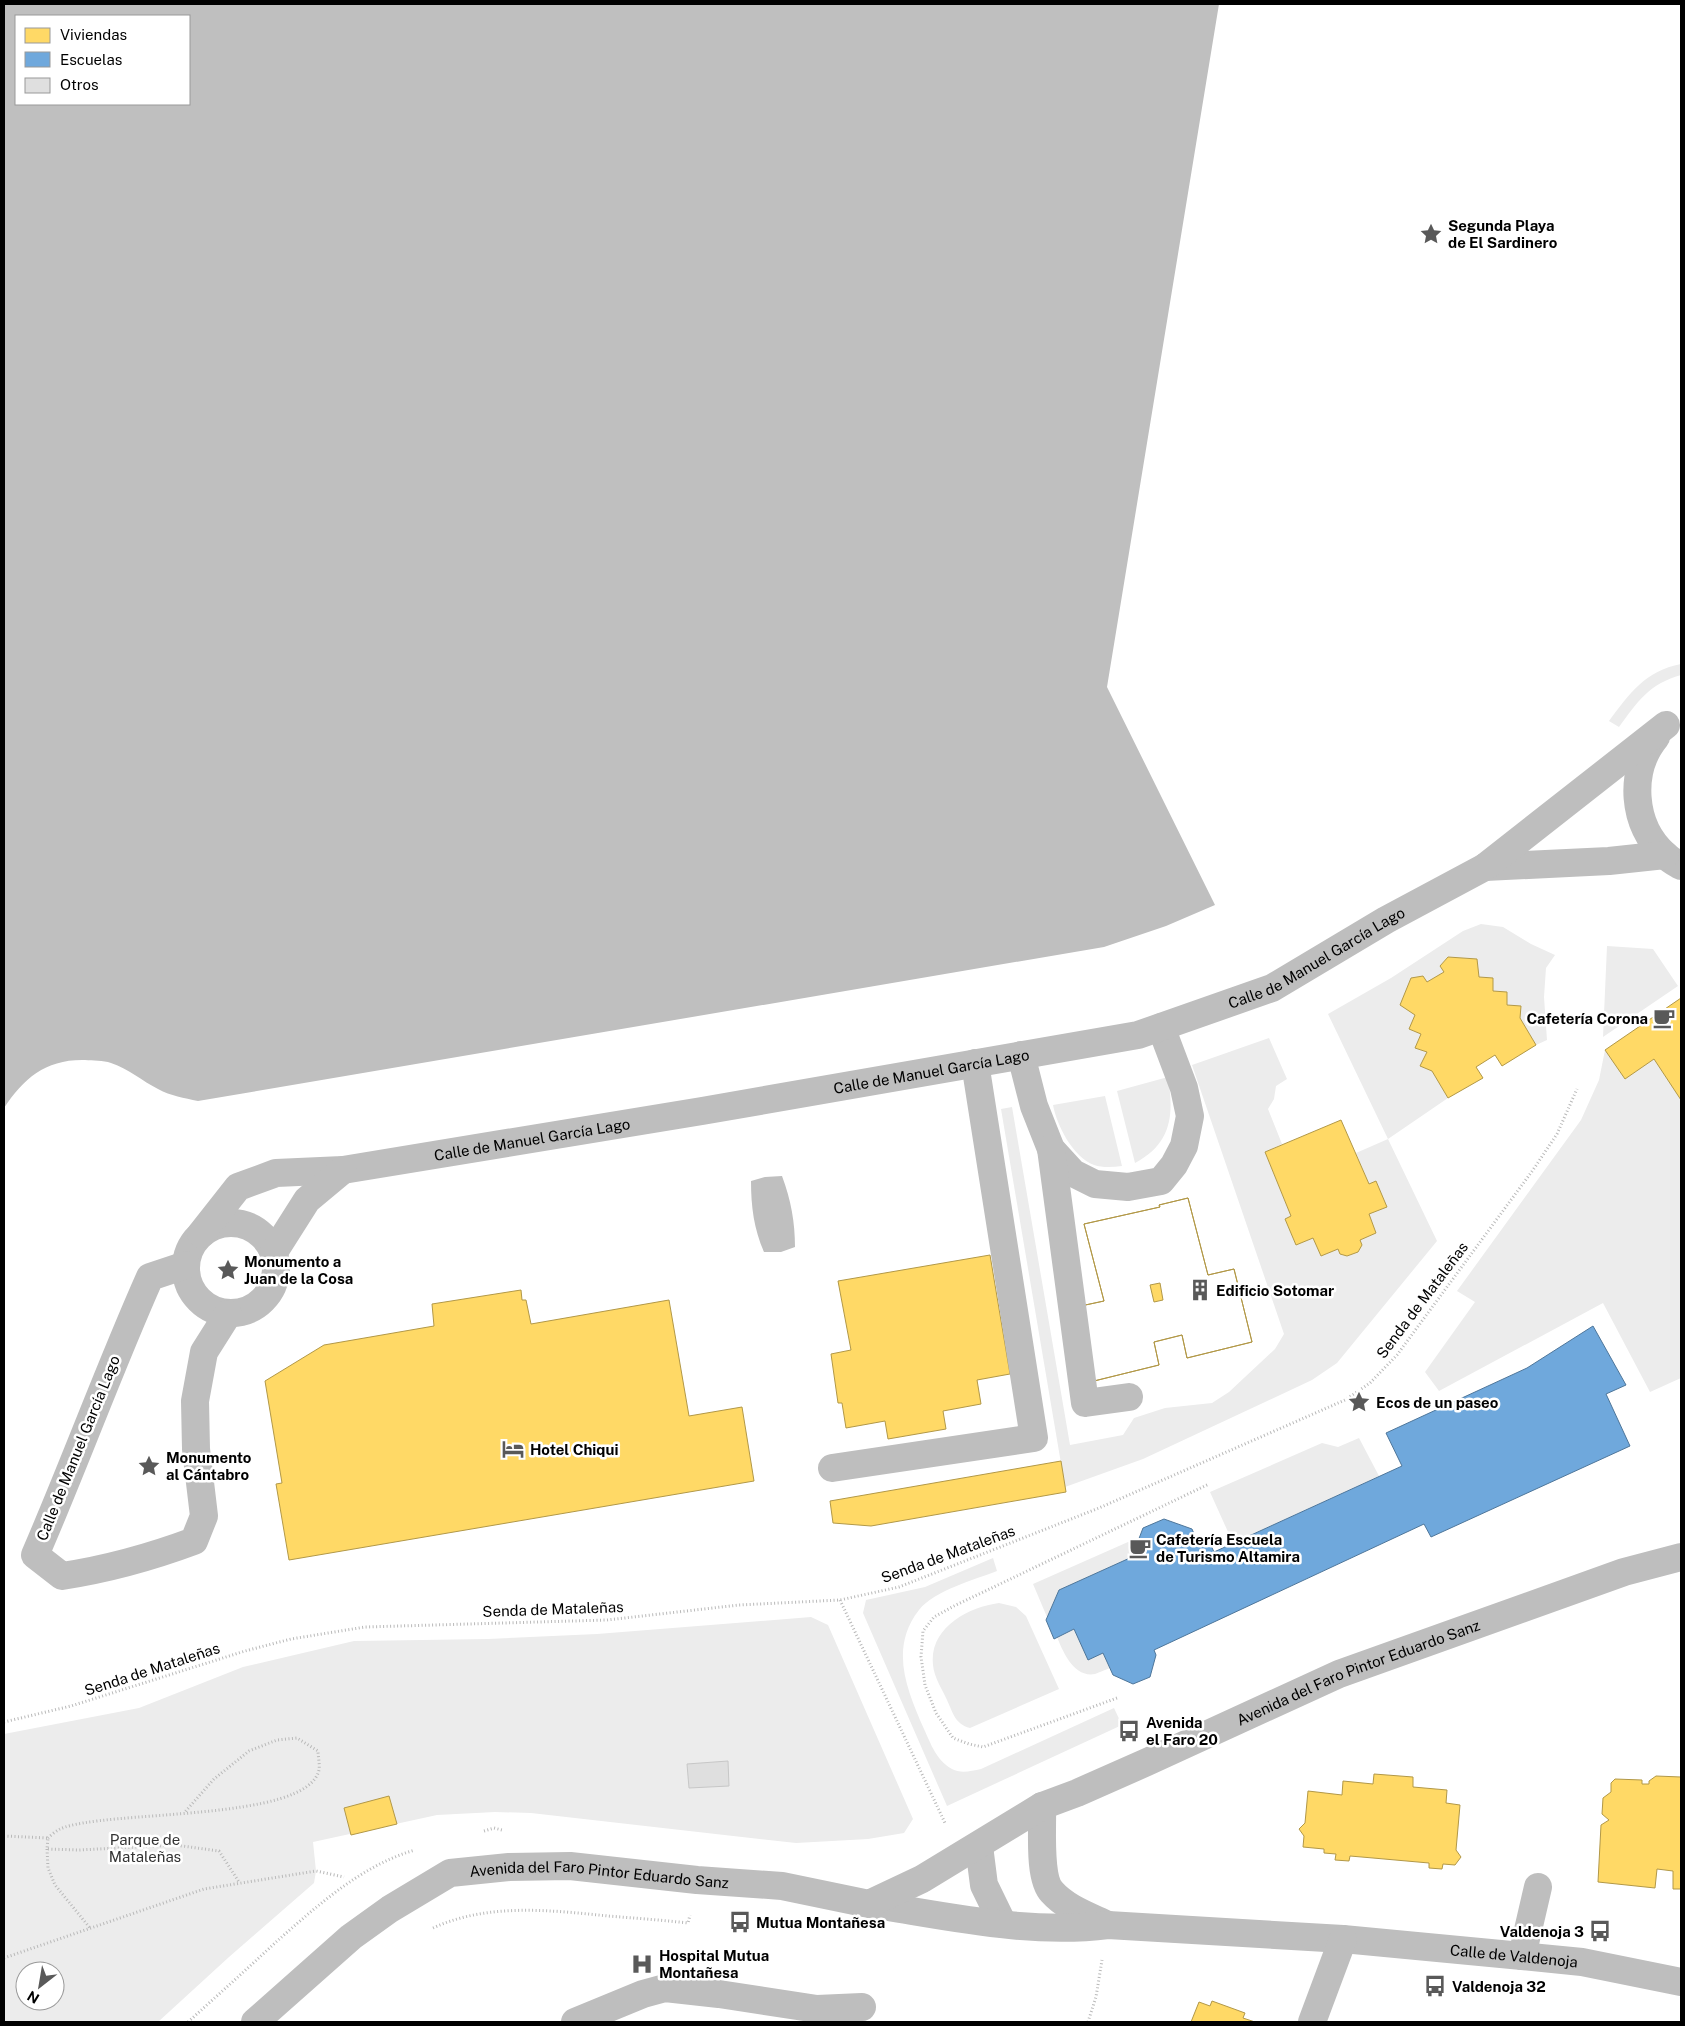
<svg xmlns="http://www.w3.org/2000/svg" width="1685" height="2026" viewBox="0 0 1685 2026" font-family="'Public Sans',sans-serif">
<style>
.green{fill:#ececec;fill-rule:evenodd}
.water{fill:#bfbfbf;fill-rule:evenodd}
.homes{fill:#ffd966;stroke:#b29847;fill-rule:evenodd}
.schools{fill:#6fa8dc;stroke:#4e769a}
.building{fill:#dfdfdf;stroke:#c7c7c7}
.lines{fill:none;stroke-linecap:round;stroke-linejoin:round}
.path{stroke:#b9b9b9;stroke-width:3;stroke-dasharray:1 2.5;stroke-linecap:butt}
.minor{stroke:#bebebe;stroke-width:28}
.major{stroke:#bebebe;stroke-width:28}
.labels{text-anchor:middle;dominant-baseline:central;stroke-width:5;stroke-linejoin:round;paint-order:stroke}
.poi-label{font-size:15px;font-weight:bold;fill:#000;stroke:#fff;text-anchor:start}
.street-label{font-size:15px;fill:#000;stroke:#fff}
.park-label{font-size:15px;fill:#333;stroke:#fff}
</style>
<rect width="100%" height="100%" fill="#fff"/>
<path class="green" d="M 1681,664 L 1681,675 C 1649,684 1638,701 1619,727 L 1609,721 C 1630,693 1645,671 1681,664 Z
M 1481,924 L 1503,927 L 1531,944 L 1555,955 L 1546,968 L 1544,997 L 1547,1040 L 1536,1045 L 1520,1018 L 1521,1006 L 1507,1005 L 1507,992 L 1493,991 L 1493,978 L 1479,977 L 1476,959 L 1448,957 L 1440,966 L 1444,972 L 1427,982 L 1423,976 L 1411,978 L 1415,1015 L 1421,1034 L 1415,1048 L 1427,1052 L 1421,1066 L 1432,1071 L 1448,1098 L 1388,1139 L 1437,1241 L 1337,1363 L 1312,1380 L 1143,1459 L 1065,1487 L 1001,1109 L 1012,1107 L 1070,1445 L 1123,1435 L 1134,1418 L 1165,1408 L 1212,1403 L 1229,1392 L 1275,1349 L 1284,1334 L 1192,1065 L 1269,1038 L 1287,1079 L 1276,1086 L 1274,1099 L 1268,1109 L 1282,1144 L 1265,1152 L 1291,1216 L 1285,1219 L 1296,1245 L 1313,1238 L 1321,1256 L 1338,1249 L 1340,1254 L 1347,1256 L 1358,1252 L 1360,1240 L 1376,1233 L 1369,1214 L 1386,1207 L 1369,1184 L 1356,1153 L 1388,1139 L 1328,1014 L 1391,978 L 1463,931 Z
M 1607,946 L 1653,949 L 1678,986 L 1603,1037 Z
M 1605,1050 L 1625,1079 L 1654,1059 L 1681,1100 L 1681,1378 L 1650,1392 L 1603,1303 L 1439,1391 L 1425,1372 L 1475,1302 L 1457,1291 L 1581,1120 L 1599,1080 Z
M 1168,1077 C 1174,1115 1172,1143 1135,1163 L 1117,1091 Z
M 1105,1096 L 1122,1166 C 1113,1167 1103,1168 1094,1165 C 1073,1157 1057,1126 1053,1105 Z
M 1359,1438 L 1379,1476 L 1233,1543 L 1210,1492 L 1322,1443 L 1338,1447 Z
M 1128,1542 L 1137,1544 L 1132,1557 L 1059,1590 L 1047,1617 L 1033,1584 Z
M 993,1558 L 997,1571 C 974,1580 935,1590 919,1610 C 889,1648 907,1690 924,1729 C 931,1744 936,1760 952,1769 C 961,1774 971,1771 981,1769 L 1114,1708 L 1122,1725 L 947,1806 L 863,1613 L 866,1600 L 925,1587 Z
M 999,1603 L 1016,1607 L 1026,1616 L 1059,1689 L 970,1728 C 955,1724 953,1713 947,1700 C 942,1689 934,1677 933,1665 C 929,1628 968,1607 999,1603 Z
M 811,1617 L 828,1625 L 913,1819 L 904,1833 L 868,1839 L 796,1843 L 531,1813 L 495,1812 L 437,1815 L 313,1842 L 316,1871 L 314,1883 L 229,1957 L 158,2022 L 4,2022 L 4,1734 L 139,1708 L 243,1667 L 354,1641 L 488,1639 L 597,1634 ZM 25,1971 L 55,1971 L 55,2001 L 25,2001 Z
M 1074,1629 L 1088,1659 L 1103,1653 L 1110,1668 C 1105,1670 1100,1672 1095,1674 C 1074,1678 1063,1652 1057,1637 Z"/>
<path class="water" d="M 4,4 L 1219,4 L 1107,687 L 1215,905 L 1166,926 L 1104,947 L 198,1101 C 184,1098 171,1096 158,1089 C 142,1081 129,1069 111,1063 C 103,1060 93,1061 85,1060 C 46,1059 24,1078 4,1108 ZM 16,16 L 189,16 L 189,104 L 16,104 Z
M 782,1176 C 791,1200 795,1222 795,1247 L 781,1252 L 764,1252 C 754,1229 751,1207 751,1181 L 765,1177 Z"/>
<path class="homes" d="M 1448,957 L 1477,959 L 1479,977 L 1493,978 L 1493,991 L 1507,992 L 1507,1005 L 1521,1006 L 1520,1018 L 1536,1045 L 1502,1066 L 1495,1055 L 1476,1067 L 1483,1078 L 1448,1098 L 1432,1071 L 1420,1066 L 1427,1052 L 1415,1048 L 1421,1034 L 1409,1029 L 1415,1015 L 1400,1005 L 1411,978 L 1423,976 L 1427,982 L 1444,972 L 1440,966 Z
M 1681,998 L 1681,1100 L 1654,1059 L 1625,1079 L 1605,1050 Z
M 1341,1120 L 1369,1184 L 1376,1181 L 1387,1207 L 1369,1214 L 1376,1233 L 1360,1240 L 1362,1245 L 1358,1252 L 1347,1256 L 1340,1254 L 1338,1249 L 1321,1256 L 1313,1238 L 1296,1245 L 1285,1219 L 1291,1216 L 1265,1152 Z
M 1188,1198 L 1208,1275 L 1234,1269 L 1252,1342 L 1187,1358 L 1182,1335 L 1154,1342 L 1159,1365 L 1094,1381 L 1076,1307 L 1104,1301 L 1084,1224 L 1160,1207 L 1159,1205 ZM 1160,1283 L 1163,1300 L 1154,1302 L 1150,1285 Z
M 1188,1198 L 1208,1275 L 1234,1269 L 1252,1342 L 1187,1358 L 1182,1335 L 1154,1342 L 1159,1365 L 1094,1381 L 1076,1307 L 1104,1301 L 1084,1224 L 1160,1207 L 1159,1205 Z
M 990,1255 L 1010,1374 L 977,1380 L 981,1404 L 943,1411 L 946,1429 L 888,1439 L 885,1421 L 846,1428 L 842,1403 L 838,1403 L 831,1354 L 851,1350 L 838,1281 Z
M 521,1290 L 522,1300 L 526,1300 L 531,1324 L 669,1300 L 689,1416 L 742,1407 L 754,1481 L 289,1560 L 276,1484 L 282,1483 L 265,1381 L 324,1345 L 434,1326 L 432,1304 Z
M 1061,1461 L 1066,1492 L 871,1526 L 833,1523 L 830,1501 Z
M 1374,1774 L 1413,1777 L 1413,1787 L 1447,1790 L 1446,1803 L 1460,1805 L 1456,1850 L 1461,1857 L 1455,1865 L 1443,1864 L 1442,1869 L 1429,1868 L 1429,1863 L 1373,1858 L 1350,1856 L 1349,1861 L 1335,1860 L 1336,1854 L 1324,1853 L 1324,1849 L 1303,1847 L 1304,1836 L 1299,1829 L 1305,1823 L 1308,1791 L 1342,1795 L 1343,1781 L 1373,1784 Z
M 1656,1776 L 1681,1777 L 1681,1889 L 1673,1889 L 1673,1871 L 1657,1869 L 1655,1888 L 1598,1882 L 1601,1825 L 1609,1820 L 1602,1814 L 1603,1798 L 1611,1792 L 1611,1783 L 1615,1779 L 1642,1780 L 1642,1784 L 1649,1784 L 1649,1781 Z
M 389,1796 L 397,1824 L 351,1835 L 344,1808 Z
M 1212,2001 L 1245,2013 L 1243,2018 L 1255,2022 L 1191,2022 L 1199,2002 L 1210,2006 Z"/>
<path class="schools" d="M 1593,1326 L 1626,1385 L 1606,1394 L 1630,1446 L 1431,1537 L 1424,1524 L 1154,1650 L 1156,1655 L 1150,1677 L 1133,1684 L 1113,1675 L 1103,1653 L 1088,1660 L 1074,1629 L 1054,1639 L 1046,1620 L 1059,1590 L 1132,1557 L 1143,1528 L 1164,1519 L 1192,1529 L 1197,1541 L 1207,1537 L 1214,1552 L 1402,1466 L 1386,1433 L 1527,1368 Z"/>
<path class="building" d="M 728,1761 L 729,1786 L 689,1788 L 687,1764 Z"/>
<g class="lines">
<path class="path" d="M 840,1600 L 945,1823
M 1117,1698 L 983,1747 L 969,1744 L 953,1738 L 936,1713 L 925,1685 L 921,1657 L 923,1631 L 934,1617 L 954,1606 L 1209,1484
M 4,1722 L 71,1706 L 245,1651 L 291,1639 L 365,1627 L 607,1620 L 739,1605 L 840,1600 L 899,1587 L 1099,1508 L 1345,1400 L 1370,1383 L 1397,1355 L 1533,1170 L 1557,1134 L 1577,1089
M 484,1831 L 494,1828 L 502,1830
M 4,1836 L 48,1838 L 47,1849 L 79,1850 L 175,1845 L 219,1851 L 239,1882
M 48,1838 C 51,1835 56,1831 60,1829 C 105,1809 307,1823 319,1770 C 320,1765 318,1756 318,1751 L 297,1738 L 277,1740 L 249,1751 L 214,1779 L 184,1813
M 47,1849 L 48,1868 L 55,1885 L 90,1928
M 433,1928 C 487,1903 550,1910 608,1916 C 634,1918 661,1920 688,1923 L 690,1915
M 4,1958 L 204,1889 L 316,1871 L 344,1877
M 188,2022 C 218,1995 247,1969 276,1942 C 317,1906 362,1865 415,1850
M 1088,2022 L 1096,1997 L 1102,1960"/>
<g class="minor">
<path d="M 1656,737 C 1628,771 1632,826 1665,855 C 1670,860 1676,863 1681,866"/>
<path d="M 1485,867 L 1609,861 L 1665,855"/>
<path d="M 1021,1055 L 1034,1106 L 1051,1149 L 1073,1173 L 1095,1184 L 1128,1187 L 1161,1181 L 1174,1165 L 1184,1146 L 1190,1116 L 1184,1088 L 1161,1027"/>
<path d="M 1051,1149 L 1085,1403 L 1129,1397"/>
<circle cx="231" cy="1268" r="45"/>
<path id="s1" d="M 201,1234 L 238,1187 L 276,1173 L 343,1170 L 702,1111 L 1138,1035 L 1272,988 L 1386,920 L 1485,867 L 1666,725"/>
<path d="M 274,1252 L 307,1200 L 343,1170"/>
<path d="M 186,1265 L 150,1277 C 109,1369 75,1463 35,1555 L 62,1576 C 108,1569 151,1557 194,1541 L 204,1516 L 196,1449 L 195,1401 L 204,1352 L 228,1314"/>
<path d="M 832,1468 L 1034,1438 L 975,1063"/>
<path d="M 1042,1806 C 1043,1826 1038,1878 1052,1892 C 1066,1908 1089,1916 1108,1925"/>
<path d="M 979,1846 L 984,1885 L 1003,1924"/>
<path id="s2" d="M 869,1904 C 947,1916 1029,1935 1108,1925 L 1343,1939 L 1522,1956 L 1582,1962 L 1681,1982"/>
<path d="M 1522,1956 L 1538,1887"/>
<path d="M 575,2022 L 643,1994 L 665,1988 L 719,1994 L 817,2009 L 862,2007"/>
<path d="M 1312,2022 L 1343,1939"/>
</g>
<path class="major" id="s3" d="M 255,2022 L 351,1937 L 390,1909 L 450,1873 L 509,1867 L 570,1866 L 697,1880 L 782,1886 L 869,1904 L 922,1879 L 1042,1806 L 1077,1793 L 1147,1762 L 1339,1674 L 1624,1572 L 1681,1557"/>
</g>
<defs>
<g id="sight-bare" transform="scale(1.725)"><path d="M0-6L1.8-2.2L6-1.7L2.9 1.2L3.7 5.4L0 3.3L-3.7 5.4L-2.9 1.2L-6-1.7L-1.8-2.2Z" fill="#595959" stroke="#fff" stroke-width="2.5" paint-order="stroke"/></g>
<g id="cafe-bare" transform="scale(1.725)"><path d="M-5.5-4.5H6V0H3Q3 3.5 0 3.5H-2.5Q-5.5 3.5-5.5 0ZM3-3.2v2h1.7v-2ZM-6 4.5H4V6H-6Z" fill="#595959" stroke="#fff" stroke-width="2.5" paint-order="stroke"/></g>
<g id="building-bare" transform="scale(1.725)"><path d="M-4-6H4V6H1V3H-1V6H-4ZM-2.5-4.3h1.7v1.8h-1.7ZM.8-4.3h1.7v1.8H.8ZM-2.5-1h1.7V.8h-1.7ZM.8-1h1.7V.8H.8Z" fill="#595959" stroke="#fff" stroke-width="2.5" paint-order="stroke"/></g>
<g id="hotel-bare" transform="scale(1.725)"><path d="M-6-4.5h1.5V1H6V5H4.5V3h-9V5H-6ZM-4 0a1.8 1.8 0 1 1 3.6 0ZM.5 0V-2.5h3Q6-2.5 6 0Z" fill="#595959" stroke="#fff" stroke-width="2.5" paint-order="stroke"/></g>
<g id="bus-bare" transform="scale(1.725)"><path d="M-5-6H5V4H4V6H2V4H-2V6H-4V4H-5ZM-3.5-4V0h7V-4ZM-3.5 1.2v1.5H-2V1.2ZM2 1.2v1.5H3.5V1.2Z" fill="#595959" stroke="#fff" stroke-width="2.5" paint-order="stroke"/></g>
<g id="hospital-bare" transform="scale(1.725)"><path d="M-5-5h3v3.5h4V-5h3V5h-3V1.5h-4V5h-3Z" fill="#595959" stroke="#fff" stroke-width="2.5" paint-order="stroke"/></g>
</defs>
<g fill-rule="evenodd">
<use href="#sight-bare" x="1431" y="234"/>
<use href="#cafe-bare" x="1664" y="1018"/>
<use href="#sight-bare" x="228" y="1270"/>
<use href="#building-bare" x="1200" y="1290"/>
<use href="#sight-bare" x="1359" y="1402"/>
<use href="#hotel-bare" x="513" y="1449"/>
<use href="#sight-bare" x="149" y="1466"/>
<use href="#cafe-bare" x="1140" y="1548"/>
<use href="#bus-bare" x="1129" y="1731"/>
<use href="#bus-bare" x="740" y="1922"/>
<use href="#bus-bare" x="1600" y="1931"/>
<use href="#hospital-bare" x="642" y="1964"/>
<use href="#bus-bare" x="1435" y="1986"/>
</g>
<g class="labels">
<g class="poi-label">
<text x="1448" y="225">Segunda Playa<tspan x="1448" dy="17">de El Sardinero</tspan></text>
<text x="1648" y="1018" text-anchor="end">Cafetería Corona</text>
<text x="244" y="1261">Monumento a<tspan x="244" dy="17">Juan de la Cosa</tspan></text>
<text x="1216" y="1290">Edificio Sotomar</text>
<text x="1376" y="1402">Ecos de un paseo</text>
<text x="530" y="1449">Hotel Chiqui</text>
<text x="166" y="1457">Monumento<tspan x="166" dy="17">al Cántabro</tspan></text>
<text x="1156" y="1539">Cafetería Escuela<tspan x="1156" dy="17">de Turismo Altamira</tspan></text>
<text x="1146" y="1722">Avenida<tspan x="1146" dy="17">el Faro 20</tspan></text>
<text x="756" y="1922">Mutua Montañesa</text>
<text x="1584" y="1931" text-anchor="end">Valdenoja 3</text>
<text x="659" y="1955">Hospital Mutua<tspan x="659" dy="17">Montañesa</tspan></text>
<text x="1452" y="1986">Valdenoja 32</text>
</g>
<g class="street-label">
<text stroke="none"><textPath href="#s1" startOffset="1169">Calle de Manuel García Lago</textPath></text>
<text stroke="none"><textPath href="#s1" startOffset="764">Calle de Manuel García Lago</textPath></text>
<text stroke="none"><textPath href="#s1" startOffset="359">Calle de Manuel García Lago</textPath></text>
<text transform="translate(1422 1300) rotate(-53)">Senda de Mataleñas</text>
<text transform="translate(78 1448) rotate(-68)">Calle de Manuel García Lago</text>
<text transform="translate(948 1554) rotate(-20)">Senda de Mataleñas</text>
<text transform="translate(553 1609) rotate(-2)">Senda de Mataleñas</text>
<text transform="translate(152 1669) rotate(-18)">Senda de Mataleñas</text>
<text stroke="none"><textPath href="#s3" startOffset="1211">Avenida del Faro Pintor Eduardo Sanz</textPath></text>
<text stroke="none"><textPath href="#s3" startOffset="396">Avenida del Faro Pintor Eduardo Sanz</textPath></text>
<text stroke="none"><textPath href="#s2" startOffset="648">Calle de Valdenoja</textPath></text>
</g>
<g class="park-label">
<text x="145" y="1839">Parque de<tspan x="145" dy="17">Mataleñas</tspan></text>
</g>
</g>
<rect width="1685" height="2026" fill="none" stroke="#000000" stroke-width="10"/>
<rect x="15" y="15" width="175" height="90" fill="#ffffff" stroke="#999999"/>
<rect x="25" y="28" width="25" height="15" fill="#ffd966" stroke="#999999"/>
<text x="60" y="40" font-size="15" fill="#000000">Viviendas</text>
<rect x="25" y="52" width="25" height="15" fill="#6fa8dc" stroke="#999999"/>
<text x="60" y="65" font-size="15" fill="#000000">Escuelas</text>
<rect x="25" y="78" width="25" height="15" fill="#dfdfdf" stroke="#999999"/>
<text x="60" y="90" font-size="15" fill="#000000">Otros</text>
<g transform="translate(40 1986) rotate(211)"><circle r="24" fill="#ffffff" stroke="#999999"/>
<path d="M0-4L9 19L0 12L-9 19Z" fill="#595959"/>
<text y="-8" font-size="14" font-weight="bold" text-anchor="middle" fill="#000000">N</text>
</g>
</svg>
